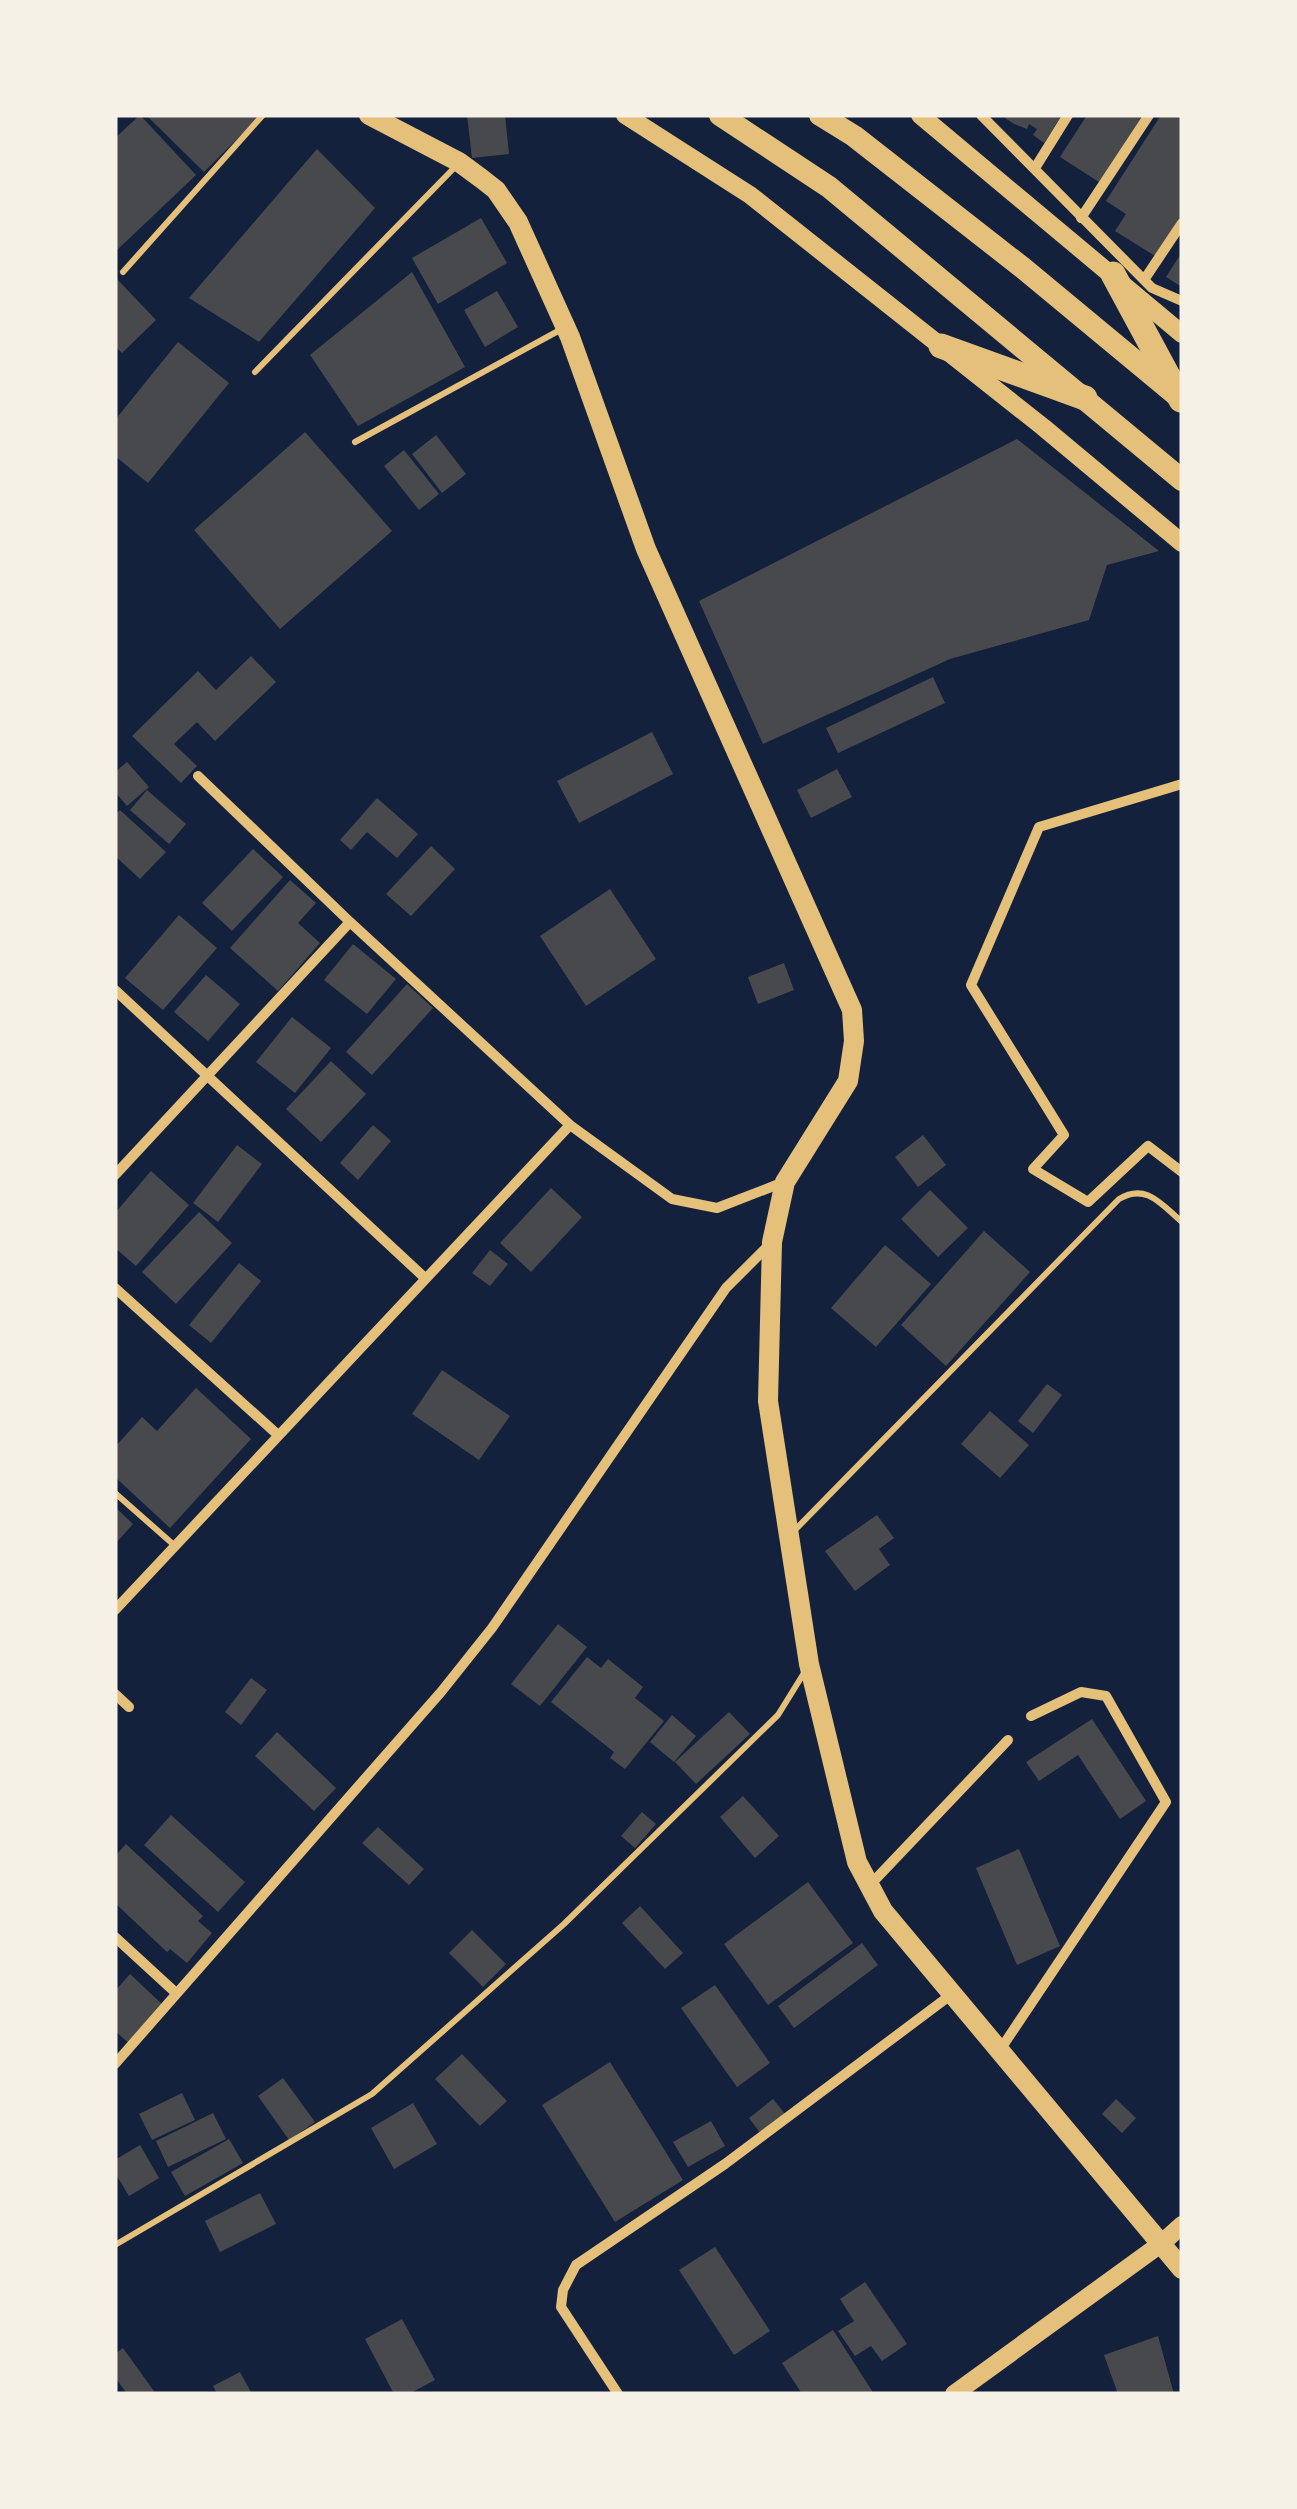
<svg xmlns="http://www.w3.org/2000/svg" width="1297" height="2509" viewBox="0 0 1297 2509" font-family="'Asap Condensed',sans-serif">
<style>
.building{fill:#48494c}
.lines{fill:none;stroke-linecap:round;stroke-linejoin:round}
.service{stroke:#e5c07b;stroke-width:6}
.minor{stroke:#e5c07b;stroke-width:10}
.tertiary{stroke:#e5c07b;stroke-width:18}
.primary{stroke:#e5c07b;stroke-width:20}
.trunk{stroke:#e5c07b;stroke-width:22}
.motorway{stroke:#e5c07b;stroke-width:25}
</style>
<rect width="100%" height="100%" fill="#14213d"/>
<path class="building" d="M 140,115 L 196,175 L 115,252 L 115,138 Z
M 146,115 L 261,115 L 204,172 Z
M 467,115 L 505,115 L 509,154 L 472,158 Z
M 1006,115 L 1062,115 L 1044,143 L 1033,135 L 1037,129 L 1029,124 L 1027,129 L 1014,124 L 1005,118 Z
M 1087,115 L 1143,115 L 1099,182 L 1060,157 Z
M 1161,115 L 1182,115 L 1182,214 L 1155,256 L 1115,231 L 1126,214 L 1106,201 Z
M 317,149 L 375,208 L 259,342 L 189,298 Z
M 481,218 L 507,263 L 438,304 L 412,258 Z
M 1182,252 L 1182,287 L 1166,277 Z
M 412,272 L 465,367 L 358,426 L 310,355 Z
M 115,277 L 156,320 L 122,353 L 115,346 Z
M 497,291 L 518,327 L 485,347 L 464,310 Z
M 178,342 L 229,383 L 148,483 L 115,456 L 115,420 Z
M 305,432 L 392,531 L 280,629 L 194,530 Z
M 436,435 L 466,474 L 442,493 L 412,454 Z
M 1017,439 L 1159,551 L 1107,565 L 1089,620 L 950,659 L 763,744 L 699,601 Z
M 404,450 L 439,494 L 419,510 L 384,466 Z
M 251,656 L 276,682 L 215,741 L 197,722 L 174,744 L 197,766 L 181,783 L 132,736 L 198,671 L 216,690 Z
M 933,677 L 945,703 L 838,753 L 826,728 Z
M 652,732 L 673,774 L 579,823 L 557,781 Z
M 127,762 L 149,787 L 127,806 L 115,792 L 115,772 Z
M 837,769 L 852,797 L 811,818 L 797,790 Z
M 147,790 L 186,824 L 169,844 L 130,810 Z
M 377,798 L 418,834 L 397,858 L 367,832 L 351,850 L 340,840 Z
M 120,810 L 166,852 L 140,879 L 115,856 L 115,815 Z
M 431,846 L 455,869 L 411,916 L 386,894 Z
M 253,849 L 283,877 L 232,931 L 202,903 Z
M 290,880 L 316,903 L 298,923 L 320,943 L 278,991 L 230,948 Z
M 610,889 L 656,959 L 586,1006 L 540,936 Z
M 179,915 L 217,948 L 163,1010 L 125,978 Z
M 353,944 L 396,979 L 367,1014 L 324,980 Z
M 784,963 L 794,990 L 758,1004 L 748,977 Z
M 206,975 L 240,1004 L 208,1041 L 174,1012 Z
M 407,984 L 433,1008 L 372,1075 L 346,1052 Z
M 292,1017 L 331,1048 L 295,1093 L 256,1062 Z
M 331,1061 L 366,1094 L 321,1142 L 286,1109 Z
M 373,1125 L 391,1141 L 358,1180 L 340,1163 Z
M 923,1135 L 946,1165 L 918,1187 L 895,1157 Z
M 237,1145 L 262,1164 L 218,1222 L 193,1203 Z
M 151,1171 L 189,1205 L 136,1266 L 115,1248 L 115,1213 Z
M 551,1188 L 582,1217 L 531,1272 L 500,1243 Z
M 930,1190 L 968,1228 L 938,1257 L 901,1219 Z
M 199,1212 L 232,1243 L 176,1304 L 142,1272 Z
M 984,1231 L 1030,1272 L 946,1366 L 901,1325 Z
M 885,1245 L 931,1284 L 876,1347 L 831,1308 Z
M 490,1250 L 508,1264 L 490,1286 L 472,1273 Z
M 239,1263 L 261,1281 L 211,1343 L 189,1325 Z
M 442,1370 L 510,1416 L 479,1460 L 412,1414 Z
M 1047,1384 L 1062,1395 L 1033,1433 L 1018,1421 Z
M 196,1388 L 251,1439 L 170,1528 L 115,1477 L 115,1447 L 142,1417 L 157,1431 Z
M 990,1411 L 1029,1445 L 1000,1478 L 961,1444 Z
M 115,1507 L 133,1524 L 115,1544 Z
M 877,1515 L 894,1538 L 879,1549 L 890,1565 L 855,1591 L 825,1551 Z
M 558,1624 L 587,1647 L 540,1706 L 511,1684 Z
M 587,1657 L 601,1668 L 608,1659 L 643,1687 L 635,1698 L 664,1721 L 625,1769 L 610,1758 L 614,1752 L 551,1702 Z
M 251,1678 L 267,1690 L 241,1725 L 225,1712 Z
M 729,1712 L 750,1734 L 696,1784 L 675,1762 Z
M 672,1715 L 696,1736 L 674,1762 L 650,1742 Z
M 1092,1719 L 1146,1801 L 1120,1819 L 1078,1755 L 1039,1781 L 1026,1762 Z
M 277,1732 L 336,1788 L 314,1811 L 255,1756 Z
M 743,1796 L 779,1836 L 755,1858 L 720,1817 Z
M 642,1812 L 656,1824 L 635,1848 L 621,1836 Z
M 171,1815 L 245,1882 L 218,1912 L 144,1845 Z
M 378,1827 L 424,1869 L 409,1885 L 362,1843 Z
M 126,1844 L 203,1916 L 198,1921 L 212,1933 L 187,1963 L 170,1949 L 167,1952 L 115,1903 L 115,1856 Z
M 1019,1849 L 1060,1946 L 1017,1965 L 976,1868 Z
M 808,1882 L 853,1943 L 768,2005 L 724,1944 Z
M 640,1906 L 683,1953 L 665,1969 L 622,1923 Z
M 472,1930 L 506,1964 L 483,1987 L 449,1953 Z
M 862,1943 L 878,1965 L 794,2028 L 778,2006 Z
M 130,1974 L 164,2006 L 130,2044 L 115,2031 L 115,1991 Z
M 715,1985 L 770,2063 L 737,2087 L 681,2008 Z
M 462,2054 L 507,2101 L 480,2126 L 435,2079 Z
M 610,2062 L 683,2180 L 615,2222 L 542,2105 Z
M 283,2078 L 315,2122 L 289,2140 L 258,2096 Z
M 182,2093 L 195,2120 L 152,2140 L 139,2114 Z
M 773,2099 L 785,2114 L 761,2134 L 749,2118 Z
M 1116,2099 L 1136,2118 L 1122,2133 L 1102,2114 Z
M 413,2103 L 437,2144 L 394,2169 L 371,2128 Z
M 213,2113 L 226,2139 L 168,2167 L 156,2141 Z
M 711,2121 L 725,2146 L 688,2167 L 673,2142 Z
M 229,2139 L 243,2163 L 185,2196 L 171,2172 Z
M 140,2145 L 159,2178 L 129,2196 L 115,2173 L 115,2160 Z
M 260,2193 L 276,2224 L 220,2252 L 205,2221 Z
M 715,2247 L 770,2331 L 734,2355 L 679,2270 Z
M 865,2282 L 907,2344 L 882,2361 L 871,2346 L 855,2356 L 838,2331 L 854,2321 L 840,2299 Z
M 402,2319 L 435,2380 L 409,2394 L 394,2394 L 365,2339 Z
M 833,2330 L 874,2394 L 802,2394 L 782,2363 Z
M 1158,2336 L 1174,2394 L 1118,2394 L 1104,2355 Z
M 123,2348 L 156,2394 L 127,2394 L 115,2377 L 115,2354 Z
M 240,2372 L 252,2394 L 217,2394 L 213,2386 Z"/>
<g class="lines">
<path class="service" d="M 123,272 L 263,115
M 255,372 L 455,167
M 355,442 L 560,330
M 115,1493 L 174,1545
M 792,1533 L 1119,1199 C 1146,1183 1161,1204 1182,1222
M 115,2245 L 372,2094 L 564,1924 L 778,1715 L 804,1673"/>
<path class="minor" d="M 981,115 L 1152,288 L 1182,301
M 1035,168 L 1068,115
M 1081,218 L 1149,115
M 1144,280 L 1182,223
M 198,776 L 350,922
M 1182,784 L 1039,827 L 971,985 L 1064,1135 L 1033,1169 L 1088,1202 L 1148,1146 L 1182,1172
M 115,990 L 425,1278
M 115,1175 L 350,922 L 570,1125 L 672,1199 L 717,1208 L 784,1182
M 115,1288 L 278,1435
M 115,1610 L 570,1125
M 115,1694 L 129,1707
M 870,1885 L 1008,1740
M 115,1937 L 176,1993
M 1000,2050 L 1166,1802 L 1106,1696 L 1081,1692 L 1031,1716
M 115,2064 L 441,1692 L 492,1628 L 726,1288 L 772,1242
M 618,2394 L 561,2307 L 563,2290 L 576,2265 L 725,2164 L 952,1994"/>
<path class="tertiary" d="M 625,115 L 750,195 L 1043,427 L 1182,543
M 920,115 L 1182,334
M 954,2394 L 1162,2243 L 1182,2225"/>
<path class="primary" d="M 369,115 L 459,162 L 482,179 L 496,190 L 518,222 L 570,337 L 646,549 L 852,1010 L 854,1041 L 848,1081 L 785,1182 L 772,1242 L 768,1401 L 809,1664 L 857,1862 L 883,1911 L 1182,2269"/>
<path class="trunk" d="M 720,115 L 829,187 L 1182,480
M 820,115 L 854,136 L 1023,268 L 1175,394"/>
<path class="motorway" d="M 1113,274 L 1181,400
M 941,346 L 1085,398"/>
</g>
<rect width="1297" height="2509" fill="none" stroke="#f6f1e7" stroke-width="235"/>
</svg>
